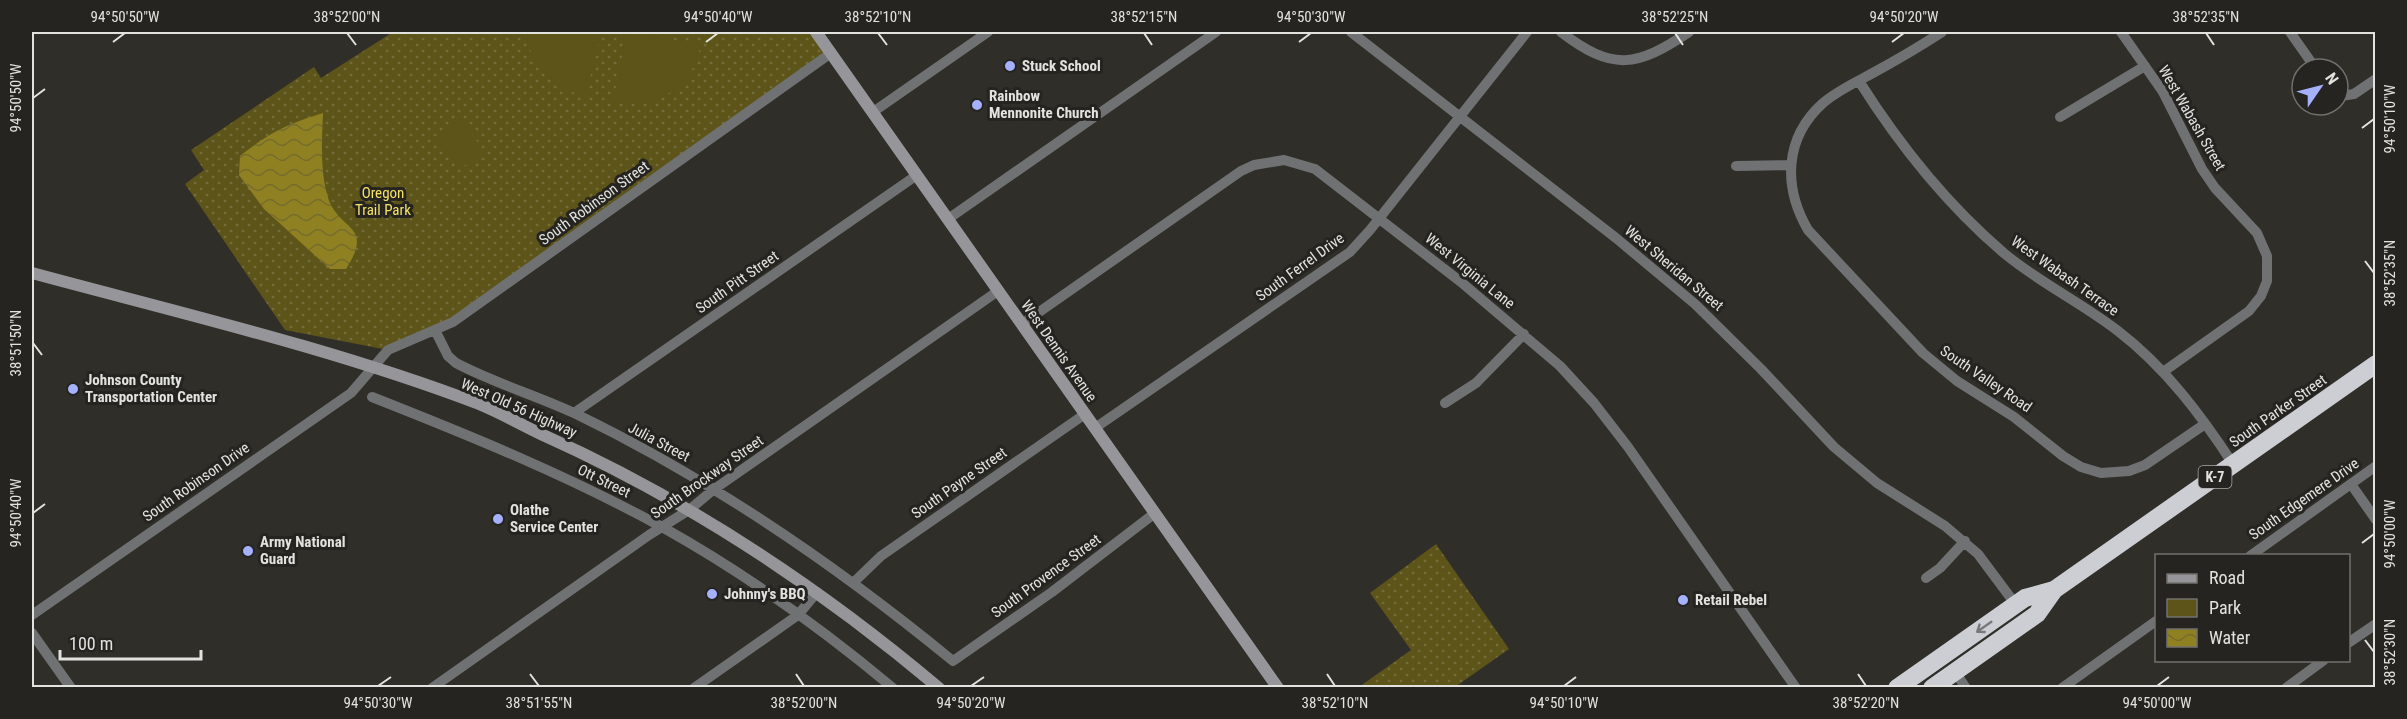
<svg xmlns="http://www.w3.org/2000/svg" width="2407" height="719" viewBox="0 0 2407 719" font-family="'Roboto Condensed',sans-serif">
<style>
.green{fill:url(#green-dots)}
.pitch{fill:#5d5419}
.water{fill:url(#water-waves)}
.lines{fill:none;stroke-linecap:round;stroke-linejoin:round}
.street{stroke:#707173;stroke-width:10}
.secondary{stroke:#96969a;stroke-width:12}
.highway{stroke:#ccced4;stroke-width:18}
.oneway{stroke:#78797a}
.ticks{fill:none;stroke:#e2e2df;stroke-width:2}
.poi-dot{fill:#a5b1fc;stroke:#252420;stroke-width:2}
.labels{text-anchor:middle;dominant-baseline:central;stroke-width:6;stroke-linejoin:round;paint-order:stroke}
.shield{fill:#252420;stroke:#a9a9a6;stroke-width:1.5}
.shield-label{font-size:14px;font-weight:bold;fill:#e2e2df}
.poi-label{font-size:15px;font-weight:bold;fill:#e2e2df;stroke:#252420;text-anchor:start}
.street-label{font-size:15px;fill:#e2e2df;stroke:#252420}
.park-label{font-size:15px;fill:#f5e269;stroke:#252420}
.neatline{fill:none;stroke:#e2e2df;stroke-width:2}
.ticks-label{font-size:15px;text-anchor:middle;fill:#e2e2df}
</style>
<defs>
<pattern id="green-dots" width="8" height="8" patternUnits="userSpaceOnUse" patternTransform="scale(1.5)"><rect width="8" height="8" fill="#5d5419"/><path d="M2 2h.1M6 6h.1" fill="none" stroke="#746c3a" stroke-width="1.8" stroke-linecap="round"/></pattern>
<pattern id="water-waves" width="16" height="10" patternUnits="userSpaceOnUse" patternTransform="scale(1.5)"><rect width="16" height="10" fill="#8f8121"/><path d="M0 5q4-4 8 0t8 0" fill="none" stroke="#756c2d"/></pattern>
</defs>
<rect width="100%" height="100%" fill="#2f2e29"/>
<path class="green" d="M 393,32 L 816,32 L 831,53 L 453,322 L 388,350 L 285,330 L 185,184 L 204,170 L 191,150 L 314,67 L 321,78 Z
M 1436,544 L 1509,649 L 1455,687 L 1359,687 L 1411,650 L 1370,593 Z"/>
<path class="pitch" d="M 528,32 L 601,32 L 586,95 C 556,91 527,65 528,32 Z
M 633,32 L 700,45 C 695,87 653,112 613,101 L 626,36 Z
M 461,119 L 484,151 L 460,169 L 437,137 Z"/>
<path class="water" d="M 323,113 C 322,140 320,168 327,194 C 336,232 376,222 346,269 L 330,269 L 264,209 L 239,175 L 240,156 C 269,133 287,124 323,113 Z"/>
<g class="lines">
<path class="street" d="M 1351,32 L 1616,238 L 1695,304 L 1761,369 L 1834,447 L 1877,483 L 1945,526 L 1978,554 L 2016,605
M 1561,32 C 1613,72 1637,67 1689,32
M 1942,32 C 1919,47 1895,61 1871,74 C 1854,83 1837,91 1823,103 C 1784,138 1783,187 1808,230 L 1923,353 L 1957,381 L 2014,417 L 2063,456 L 2081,467 L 2101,473 L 2129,471 L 2145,465 L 2205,424
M 2121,32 L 2163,92 L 2202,169 L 2215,188 L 2257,233 L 2267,256 L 2267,281 L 2261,296 L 2249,311 L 2163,372
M 2290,32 L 2316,69
M 1859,81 C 1900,146 1946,204 2005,254 C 2040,283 2082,303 2118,331 C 2165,367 2201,415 2233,464
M 2338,94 L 2341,96 L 2354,94 L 2376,79
M 873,112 L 988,32
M 2060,117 L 2145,66
M 1736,166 L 1790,165
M 948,219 L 1216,32
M 1022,324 L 1241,171 L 1254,165 L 1284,160 L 1315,169 L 1461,282 L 1560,366 L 1594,403 L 1628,447 L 1796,688
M 435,330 L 448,356 L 456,363 C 494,383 535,395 574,413 C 711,479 836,565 953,661 L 1052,592 L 1155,513
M 372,397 C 471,436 569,476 662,527 C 743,572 821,628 893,688
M 1445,403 L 1476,383 L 1524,334
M 574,413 L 917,175
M 1095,428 L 1350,252 L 1370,230 L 1527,32
M 2351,484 L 2376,520
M 2250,556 L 2376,466
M 1926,578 L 1940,568 L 1965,541
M 854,582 L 881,556 L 1085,414
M 32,615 L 351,393 L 388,350 L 453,322 L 831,53
M 32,633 L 71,688
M 2348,643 L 2376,624
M 1955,672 L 1966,688
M 432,688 L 649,535 L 689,510 L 713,490 L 998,291
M 694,688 L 798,615 L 817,592
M 2062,688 L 2156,621
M 2286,688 L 2324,660"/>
<path class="secondary" d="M 816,32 L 1278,688
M 32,273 C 180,313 335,349 479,404 C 501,413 522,425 543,435 C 688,500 818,586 939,688"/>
<path class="highway" d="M 1897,688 L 2025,598 L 2054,590 L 2376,364
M 1932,688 L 2037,614 L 2054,590"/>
</g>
<defs><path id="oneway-shaft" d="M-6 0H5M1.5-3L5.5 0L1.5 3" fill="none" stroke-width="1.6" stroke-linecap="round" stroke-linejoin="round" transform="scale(1.5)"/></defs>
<use class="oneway" href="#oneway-shaft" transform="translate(1984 627) rotate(145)"/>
<path class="ticks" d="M 347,33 L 356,45M 878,33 L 887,45M 1144,33 L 1152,45M 1675,33 L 1683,45M 2206,33 L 2214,45M 113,42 L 125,33M 706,42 L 718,33M 1299,42 L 1311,33M 1892,42 L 1904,33M 33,98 L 45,89M 2362,128 L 2374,119M 2365,261 L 2374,273M 33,343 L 42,355M 33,513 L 45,504M 2362,543 L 2374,534M 2365,640 L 2374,652M 530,674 L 539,686M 796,674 L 804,686M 1327,674 L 1335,686M 1858,674 L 1866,686M 378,686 L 391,677M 971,686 L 984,677M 1564,686 L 1576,677M 2157,686 L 2169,677"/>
<g class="poi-dot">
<circle cx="1010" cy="66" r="6"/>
<circle cx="977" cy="105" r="6"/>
<circle cx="73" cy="389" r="6"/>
<circle cx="498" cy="519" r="6"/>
<circle cx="248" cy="551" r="6"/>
<circle cx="712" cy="594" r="6"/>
<circle cx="1683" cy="600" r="6"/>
</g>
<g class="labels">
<rect class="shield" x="2198.5" y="466" width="33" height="22" rx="4.5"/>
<g class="shield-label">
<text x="2215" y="477">K-7</text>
</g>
<g class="poi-label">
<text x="1022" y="66">Stuck School</text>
<text x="989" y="96">Rainbow<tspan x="989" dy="17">Mennonite Church</tspan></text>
<text x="85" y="380">Johnson County<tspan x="85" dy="17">Transportation Center</tspan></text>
<text x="510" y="510">Olathe<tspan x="510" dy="17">Service Center</tspan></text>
<text x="260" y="542">Army National<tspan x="260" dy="17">Guard</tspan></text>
<text x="724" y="594">Johnny's BBQ</text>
<text x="1695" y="600">Retail Rebel</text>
</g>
<g class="street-label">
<text transform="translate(2192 118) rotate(60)">West Wabash Street</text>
<text transform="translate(594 203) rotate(-36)">South Robinson Street</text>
<text transform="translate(1300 267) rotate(-36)">South Ferrel Drive</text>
<text transform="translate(1674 268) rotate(40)">West Sheridan Street</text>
<text transform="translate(1470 271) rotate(39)">West Virginia Lane</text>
<text transform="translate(2065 276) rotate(35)">West Wabash Terrace</text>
<text transform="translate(737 282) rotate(-35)">South Pitt Street</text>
<text transform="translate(1059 351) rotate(55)">West Dennis Avenue</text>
<text transform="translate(1986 379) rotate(34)">South Valley Road</text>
<text transform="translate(519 408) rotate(24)">West Old 56 Highway</text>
<text transform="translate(2278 411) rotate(-35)">South Parker Street</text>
<text transform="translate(659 442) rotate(28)">Julia Street</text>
<text transform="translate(707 477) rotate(-35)">South Brockway Street</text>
<text transform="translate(604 481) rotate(26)">Ott Street</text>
<text transform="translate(196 482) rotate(-35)">South Robinson Drive</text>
<text transform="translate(959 483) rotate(-35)">South Payne Street</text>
<text transform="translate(2304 499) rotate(-35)">South Edgemere Drive</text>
<text transform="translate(1046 576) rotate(-36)">South Provence Street</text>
</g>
<g class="park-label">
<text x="383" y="193">Oregon<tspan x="383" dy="17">Trail Park</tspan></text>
</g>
</g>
<rect width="2407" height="719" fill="none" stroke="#252420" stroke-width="66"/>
<rect x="2155" y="554" width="195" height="108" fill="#252420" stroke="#71706c" stroke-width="1.5"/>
<rect x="2167" y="574" width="30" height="9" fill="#96969a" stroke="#71706c" stroke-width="1.5"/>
<text x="2209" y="584" font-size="18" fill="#e2e2df">Road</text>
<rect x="2167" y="599" width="30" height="18" fill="#5d5419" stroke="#71706c" stroke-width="1.5"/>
<text x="2209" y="614" font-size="18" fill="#e2e2df">Park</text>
<rect x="2167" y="629" width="30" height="18" fill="url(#water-waves)" stroke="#71706c" stroke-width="1.5"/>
<text x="2209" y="644" font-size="18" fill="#e2e2df">Water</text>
<g transform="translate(2320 87) rotate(55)"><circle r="28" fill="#252420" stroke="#71706c" stroke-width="1.5"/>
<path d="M0-4.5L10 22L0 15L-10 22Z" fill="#a5b1fc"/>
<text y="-9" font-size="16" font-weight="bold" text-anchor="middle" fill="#e2e2df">N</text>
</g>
<path d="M60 650v9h141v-9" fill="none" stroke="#e2e2df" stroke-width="3"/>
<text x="69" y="650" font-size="18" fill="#e2e2df" stroke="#252420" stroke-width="4.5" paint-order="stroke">100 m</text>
<rect x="33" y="33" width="2341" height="653" class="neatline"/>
<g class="ticks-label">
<text x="125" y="22">94°50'50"W</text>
<text x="347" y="22">38°52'00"N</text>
<text x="718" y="22">94°50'40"W</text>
<text x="878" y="22">38°52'10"N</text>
<text x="1144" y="22">38°52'15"N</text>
<text x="1311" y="22">94°50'30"W</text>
<text x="1675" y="22">38°52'25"N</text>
<text x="1904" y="22">94°50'20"W</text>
<text x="2206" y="22">38°52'35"N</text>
<text transform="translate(16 98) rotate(-90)" y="5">94°50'50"W</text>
<text transform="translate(2390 119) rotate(-90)" y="5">94°50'10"W</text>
<text transform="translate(2390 273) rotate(-90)" y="5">38°52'35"N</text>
<text transform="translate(16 343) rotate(-90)" y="5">38°51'50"N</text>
<text transform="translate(16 513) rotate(-90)" y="5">94°50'40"W</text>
<text transform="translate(2390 534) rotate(-90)" y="5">94°50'00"W</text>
<text transform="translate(2390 652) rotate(-90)" y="5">38°52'30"N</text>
<text x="378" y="708">94°50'30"W</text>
<text x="539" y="708">38°51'55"N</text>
<text x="804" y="708">38°52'00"N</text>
<text x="971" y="708">94°50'20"W</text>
<text x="1335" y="708">38°52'10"N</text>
<text x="1564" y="708">94°50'10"W</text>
<text x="1866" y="708">38°52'20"N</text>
<text x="2157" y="708">94°50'00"W</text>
</g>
</svg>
